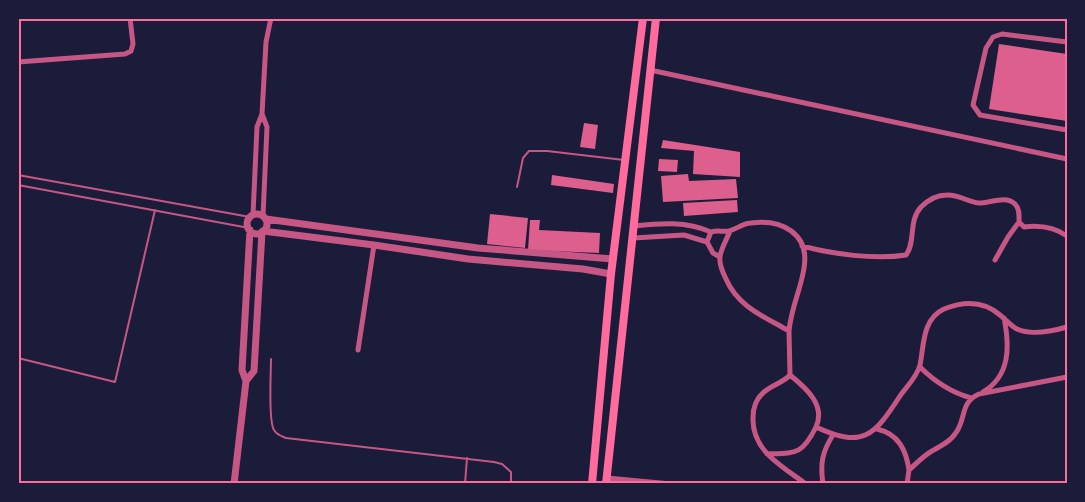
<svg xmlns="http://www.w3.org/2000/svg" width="1085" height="502" viewBox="0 0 1085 502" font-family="Merriweather,serif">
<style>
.building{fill:#dd5f8e}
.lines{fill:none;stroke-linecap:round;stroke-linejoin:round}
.service{stroke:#c65784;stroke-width:2}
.minor{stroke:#c65784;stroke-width:5}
.tertiary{stroke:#c65784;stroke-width:7}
.primary{stroke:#ff6b9d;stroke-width:8}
.neatline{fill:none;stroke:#ff6b9d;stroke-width:2}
</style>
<rect width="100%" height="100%" fill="#1b1b3a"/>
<path class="building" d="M 999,44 L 1067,54 L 1067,121 L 989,109 Z
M 584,123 L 598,125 L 595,149 L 580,147 Z
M 663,140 L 740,152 L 740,177 L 693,174 L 694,151 L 661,148 Z
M 659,159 L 678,160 L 677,172 L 658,171 Z
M 688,174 L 689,181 L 736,179 L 738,198 L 663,202 L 661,176 Z
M 552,175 L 614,184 L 613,193 L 551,185 Z
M 737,200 L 738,212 L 684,216 L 683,203 Z
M 490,214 L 528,218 L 525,248 L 487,244 Z
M 530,220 L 540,220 L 539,230 L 600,233 L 599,253 L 528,250 Z"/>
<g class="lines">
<path class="service" d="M 18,175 L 250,217
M 18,185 L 249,228
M 517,187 L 523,158 L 529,151 L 547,151 L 624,160
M 18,358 L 115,382 L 155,210
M 271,359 C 271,373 268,421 274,430 C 277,435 281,436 286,438 L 494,462 L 502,464 L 511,472 L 511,484
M 465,484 L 467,458"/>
<path class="minor" d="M 1059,18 L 1067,19
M 1067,42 L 1002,34 L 993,37 L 986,48 L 973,105 L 980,115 L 1067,130
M 18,62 L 125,54 L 131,51 L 133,44 L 130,18
M 650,70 L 1067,159
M 262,114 L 267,127 L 263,216
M 253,215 L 257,127 L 262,114 L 266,42 L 271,18
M 634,226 C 661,223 686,221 711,232
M 730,231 C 727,239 721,248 720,257 C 719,264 723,273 726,279 C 738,307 765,317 789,331 L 790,375 C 783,383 771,385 763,393 C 756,399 753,409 753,418 C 752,451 782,466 806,484
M 633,238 L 684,235 L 707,242
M 802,246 C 832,254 875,260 906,255 C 916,242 908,221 921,207 C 928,200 938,195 947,195 C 958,194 967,202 979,203 C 990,203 1006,195 1015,204 C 1020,209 1019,216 1019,222 L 1024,227 C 1040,225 1054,227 1067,236
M 720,257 L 713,253 L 707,242 L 711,232 C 717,230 723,232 729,231 C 737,229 743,223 751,223 C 781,219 810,233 804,268 C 801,289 791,308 789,331
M 995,260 L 1008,237 L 1019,222
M 358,350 L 374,245
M 920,367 C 935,382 950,392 971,398
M 790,375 C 806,388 826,405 816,427 C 863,449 874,436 900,396 C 907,386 917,377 920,365 C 924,346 922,319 944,309 C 964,301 984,301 1000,315 C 1006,320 1011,326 1017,329 C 1032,336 1053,331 1067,327
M 983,392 C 1010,376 1010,347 1004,318
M 877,429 C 898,434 906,449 909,470
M 767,454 C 796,453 802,455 816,427
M 607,478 L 671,484
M 823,484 C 820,464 822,452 833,435
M 907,484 L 909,470 C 916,464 923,456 932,451 C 940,446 949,443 955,434 C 967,419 959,403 979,394 L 1067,377"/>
<path class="tertiary" d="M247 224a10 10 0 1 1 20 0a10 10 0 1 1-20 0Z
M 266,219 L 478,248 L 613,259
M 263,231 L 374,245 L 468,259 L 583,269 L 611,274
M 246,381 L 254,371 L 262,232
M 234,484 L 246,381 L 242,370 L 250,230"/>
<path class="primary" d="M 592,484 L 611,274 L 643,18
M 606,484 L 656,18"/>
</g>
<rect width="1085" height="502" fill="none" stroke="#1b1b3a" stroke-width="39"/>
<rect x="20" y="20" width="1046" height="462" class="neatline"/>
</svg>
